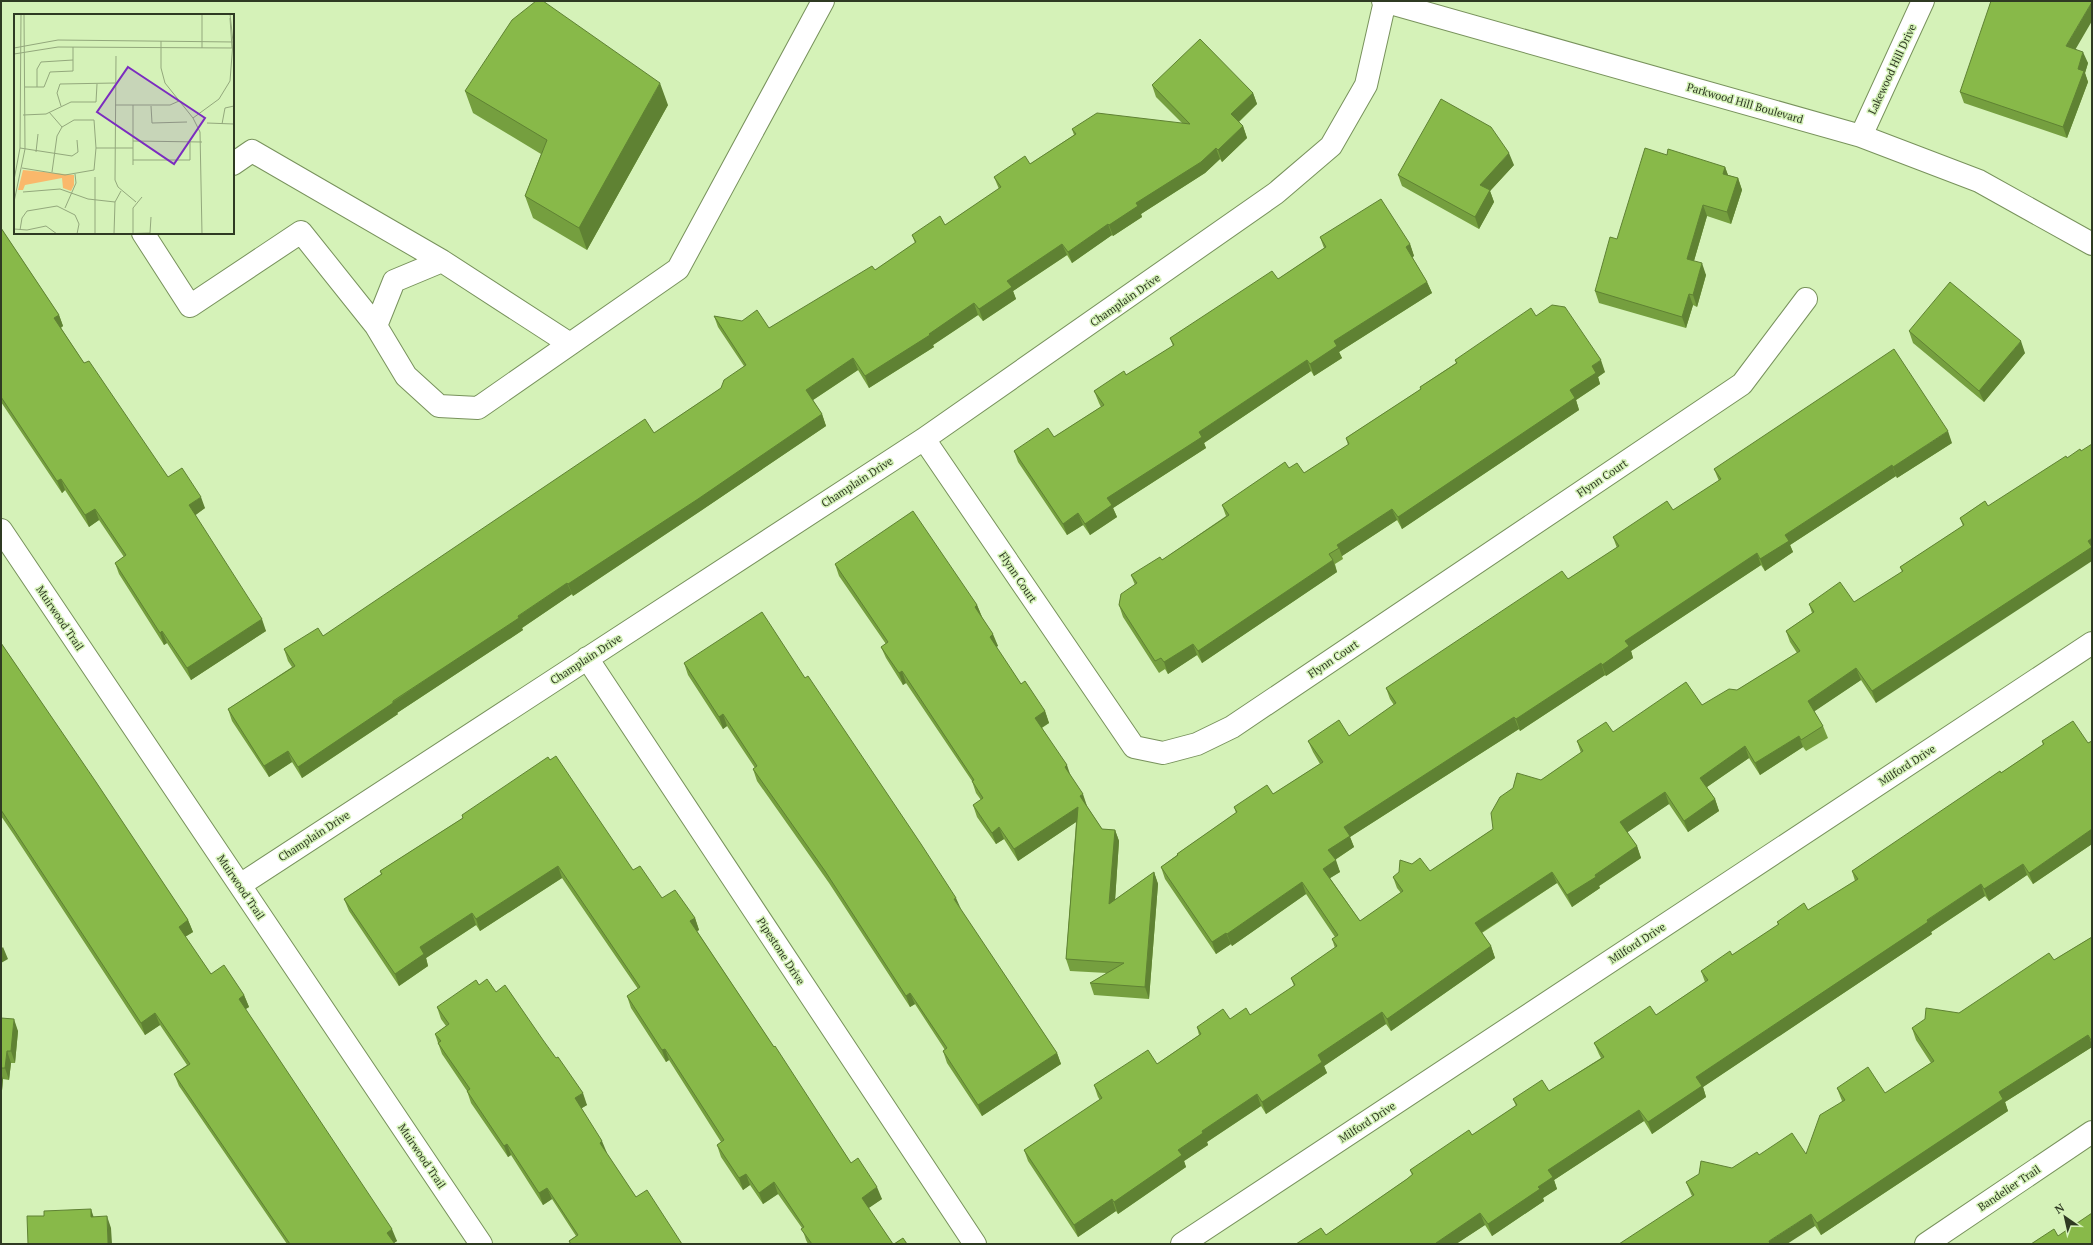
<svg xmlns="http://www.w3.org/2000/svg" width="2093" height="1245" viewBox="0 0 2093 1245" font-family="'PT Serif',serif">
<style>
.lines{fill:none;stroke-linecap:round;stroke-linejoin:round}
.minor-casing{stroke:#78925c;stroke-width:24}
.minor{stroke:#fff;stroke-width:22}
.wall{fill:#759f3f}
.shaded-wall{fill:#5f8233}
.building{fill:#88b949;stroke:#5f8233}
.labels{text-anchor:middle;dominant-baseline:central;stroke-width:3;stroke-linejoin:round;paint-order:stroke}
.street-label{font-size:11px;fill:#2f3a23;stroke:#d5f2b8}
.inset-road{fill:none;stroke:#93a87c;stroke-width:1}
.view{fill:#7b2cbf;fill-opacity:0.15;stroke:#7b2cbf;stroke-width:2}
.inset-edge{fill:none;stroke:#2f3a23;stroke-width:2}
</style>
<rect width="100%" height="100%" fill="#d5f2b8"/>
<g class="lines">
<g class="minor-casing">
<path id="minor" d="M 1383,1 L 1861,136 L 1979,181 L 2092,244
M 1861,136 L 1923,1
M 233,164 L 252,151 L 442,261
M 143,233 L 190,306 L 301,232 L 376,326
M 570,344 L 442,261 L 394,281 L 376,326 L 406,376 L 439,406 L 478,408 L 678,269 L 823,1
M 924,439 L 1134,747 L 1163,753 L 1197,744 L 1232,727 L 1742,384 L 1806,299
M 1,530 L 481,1244
M 587,658 L 975,1244
M 240,885 L 924,439 L 1276,193 L 1331,146 L 1366,85 L 1385,1
M 1182,1244 L 2092,643
M 1926,1244 L 2092,1132"/>
</g>
<use href="#minor" class="minor"/>
</g>
<path class="wall" d="M 2076,49 L 2088,63 L 2085,73 L 2088,82 L 2067,138 L 1964,103 L 1960,92 Z
M 1152,85 L 1253,93 L 1257,104 L 1239,122 L 1243,126 L 1247,138 L 1222,162 L 1220,159 L 1205,173 L 1141,214 L 1142,217 L 1113,236 L 1112,235 L 1072,263 L 1067,255 L 1013,291 L 1016,299 L 983,321 L 978,315 L 933,345 L 934,347 L 869,388 L 858,370 L 813,400 L 822,414 L 826,426 L 702,510 L 573,596 L 572,594 L 522,628 L 523,630 L 397,713 L 398,714 L 302,778 L 292,762 L 269,777 L 232,721 L 228,709 L 292,667 L 288,661 L 284,649 L 323,636 L 654,433 L 721,388 L 744,366 L 718,327 L 714,316 L 769,328 L 875,270 L 915,243 L 912,235 L 945,225 L 999,189 L 994,177 L 1030,164 L 1074,135 L 1072,129 L 1182,123 L 1156,97 Z
M 465,91 L 668,105 L 587,250 L 533,218 L 525,196 L 541,154 L 473,113 Z
M 1667,155 L 1725,167 L 1728,175 L 1738,178 L 1742,190 L 1731,224 L 1707,216 L 1694,261 L 1706,275 L 1697,307 L 1693,305 L 1686,328 L 1599,303 L 1595,291 L 1617,239 Z
M 1514,165 L 1490,191 L 1494,202 L 1479,229 L 1402,186 L 1398,175 Z
M 1,228 L 59,315 L 63,326 L 61,328 L 84,363 L 168,477 L 205,508 L 195,515 L 266,631 L 191,680 L 167,643 L 164,645 L 119,574 L 115,563 L 124,557 L 99,520 L 89,527 L 65,490 L 62,493 L 1,402 Z
M 1320,237 L 1410,244 L 1414,256 L 1412,257 L 1427,282 L 1432,293 L 1339,352 L 1342,358 L 1314,376 L 1311,371 L 1204,443 L 1206,448 L 1113,508 L 1117,517 L 1090,535 L 1083,525 L 1067,535 L 1018,462 L 1014,451 L 1054,437 L 1101,407 L 1099,403 L 1094,391 L 1126,375 L 1173,346 L 1170,338 L 1278,279 L 1324,248 Z
M 1536,316 L 1605,372 L 1598,377 L 1600,384 L 1576,400 L 1579,410 L 1402,529 L 1397,520 L 1342,556 L 1343,559 L 1335,564 L 1337,572 L 1202,663 L 1197,655 L 1168,674 L 1165,669 L 1159,673 L 1123,617 L 1119,605 L 1135,585 L 1131,575 L 1162,560 L 1226,516 L 1222,505 L 1289,468 L 1304,473 L 1348,445 L 1346,438 L 1421,389 L 1420,387 L 1456,363 L 1455,360 Z
M 1909,331 L 2025,353 L 1984,402 L 1913,343 Z
M 1952,443 L 1897,478 L 1896,476 L 1790,545 L 1793,552 L 1765,571 L 1761,565 L 1631,651 L 1633,658 L 1606,676 L 1605,675 L 1520,731 L 1519,729 L 1350,837 L 1354,847 L 1335,860 L 1340,872 L 1330,878 L 1360,921 L 1401,893 L 1397,888 L 1393,877 L 1430,871 L 1493,829 L 1541,780 L 1581,753 L 1577,741 L 1613,732 L 1702,705 L 1737,690 L 1797,653 L 1790,642 L 1786,631 L 1812,613 L 1809,604 L 1854,602 L 1902,572 L 1900,567 L 1963,526 L 1960,518 L 1985,501 L 1876,703 L 1861,680 L 1814,711 L 1823,726 L 1828,738 L 1806,751 L 1803,747 L 1760,775 L 1749,758 L 1707,787 L 1715,799 L 1719,811 L 1688,832 L 1669,804 L 1627,832 L 1637,846 L 1641,858 L 1599,886 L 1600,888 L 1572,907 L 1557,883 L 1482,933 L 1491,946 L 1495,958 L 1391,1031 L 1386,1024 L 1324,1066 L 1327,1073 L 1266,1114 L 1261,1106 L 1207,1142 L 1208,1145 L 1184,1161 L 1186,1167 L 1118,1214 L 1116,1211 L 1078,1237 L 1028,1161 L 1024,1150 L 1100,1100 L 1098,1097 L 1094,1085 L 1157,1064 L 1199,1035 L 1197,1027 L 1250,1015 L 1294,986 L 1291,978 L 1335,948 L 1332,939 L 1335,937 L 1306,894 L 1232,946 L 1231,944 L 1216,954 L 1165,879 L 1161,867 L 1177,855 L 1177,854 L 1236,813 L 1234,807 L 1273,794 L 1320,764 L 1313,752 L 1308,741 L 1349,736 L 1394,705 L 1390,699 L 1386,688 L 1568,579 L 1617,548 L 1613,537 L 1673,510 L 1719,481 L 1714,469 Z
M 835,564 L 977,605 L 982,617 L 998,646 L 996,647 L 1021,684 L 1045,711 L 1049,723 L 1042,728 L 1071,776 L 1087,806 L 1102,829 L 1115,830 L 1119,841 L 1115,900 L 1154,872 L 1158,884 L 1149,999 L 1094,995 L 1090,983 L 1107,973 L 1070,971 L 1066,959 L 1076,822 L 1018,861 L 1004,839 L 996,844 L 977,817 L 973,805 L 981,800 L 976,793 L 972,781 L 906,683 L 903,685 L 886,658 L 881,647 L 886,644 L 839,576 Z
M 1,643 L 188,920 L 193,932 L 185,937 L 211,974 L 244,995 L 249,1007 L 245,1009 L 397,1241 L 394,1243 L 395,1244 L 287,1244 L 179,1086 L 174,1074 L 187,1065 L 160,1025 L 145,1035 L 14,835 L 1,816 Z
M 684,663 L 805,678 L 1057,1053 L 1061,1064 L 982,1116 L 947,1063 L 943,1051 L 945,1050 L 915,1004 L 910,1007 L 829,883 L 757,781 L 753,769 L 755,768 L 727,726 L 723,729 L 688,675 Z
M 2042,741 L 2088,743 L 2092,741 L 2092,844 L 2033,884 L 2027,875 L 1989,901 L 1985,896 L 1931,932 L 1932,934 L 1703,1087 L 1706,1097 L 1652,1134 L 1644,1121 L 1554,1180 L 1557,1189 L 1543,1198 L 1544,1201 L 1492,1236 L 1485,1225 L 1456,1244 L 1296,1244 L 1326,1235 L 1407,1179 L 1412,1175 L 1410,1170 L 1472,1135 L 1516,1106 L 1513,1099 L 1549,1091 L 1601,1058 L 1599,1054 L 1594,1043 L 1656,1015 L 1705,982 L 1701,971 L 1732,955 L 1778,925 L 1777,922 L 1808,910 L 1855,881 L 1852,871 L 2043,745 Z
M 462,815 L 633,870 L 662,898 L 695,918 L 699,930 L 697,931 L 851,1163 L 882,1199 L 868,1208 L 893,1244 L 808,1244 L 806,1240 L 802,1228 L 778,1194 L 763,1204 L 750,1185 L 743,1190 L 721,1157 L 717,1145 L 721,1142 L 669,1060 L 666,1062 L 631,1008 L 627,996 L 638,989 L 562,878 L 480,931 L 476,925 L 426,958 L 428,966 L 399,986 L 349,911 L 344,899 L 381,874 L 380,871 L 463,818 Z
M 2092,937 L 2092,1047 L 2005,1102 L 2008,1111 L 1821,1235 L 1815,1226 L 1692,1196 L 1691,1194 L 1686,1182 L 1732,1168 L 1759,1155 L 1806,1154 L 1842,1101 L 1837,1088 L 1885,1093 L 1931,1063 L 1916,1040 L 1912,1028 L 1959,1013 L 2054,960 Z
M 479,985 L 496,992 L 587,1105 L 581,1108 L 606,1153 L 636,1197 L 682,1244 L 570,1244 L 569,1241 L 576,1236 L 552,1199 L 543,1205 L 511,1155 L 508,1157 L 471,1103 L 467,1091 L 442,1054 L 438,1043 L 435,1034 L 446,1026 L 441,1019 L 437,1007 Z
M 1,1018 L 18,1031 L 15,1063 L 11,1063 L 9,1080 L 3,1079 L 1,1102 Z"/>
<path class="shaded-wall" d="M 2092,2 L 2092,21 L 2071,57 L 2066,46 Z
M 2083,52 L 2088,63 L 2085,73 L 2088,82 L 2067,138 L 2063,127 L 2078,69 Z
M 660,83 L 668,105 L 587,250 L 579,228 Z
M 1253,93 L 1257,104 L 1235,125 L 1231,114 Z
M 1243,126 L 1247,138 L 1222,162 L 1218,150 Z
M 1216,148 L 1220,159 L 1205,173 L 1141,214 L 1142,217 L 1113,236 L 1109,225 L 1136,203 Z
M 1509,153 L 1514,165 L 1490,191 L 1494,202 L 1479,229 L 1475,217 L 1480,185 Z
M 1725,167 L 1729,178 L 1723,174 Z
M 1738,178 L 1742,190 L 1731,224 L 1727,212 Z
M 1703,205 L 1707,216 L 1691,271 L 1687,259 Z
M 1108,224 L 1112,235 L 1072,263 L 1068,252 Z
M 1062,244 L 1067,255 L 1013,291 L 1016,299 L 983,321 L 979,309 L 1007,281 Z
M 1410,244 L 1414,256 L 1410,259 L 1406,247 Z
M 1702,263 L 1706,275 L 1697,307 L 1693,295 Z
M 1427,282 L 1432,293 L 1339,352 L 1342,358 L 1314,376 L 1310,364 L 1334,341 Z
M 1689,294 L 1693,305 L 1686,328 L 1682,317 Z
M 974,303 L 978,315 L 933,345 L 934,347 L 869,388 L 865,376 Z
M 59,315 L 63,326 L 58,329 L 54,318 Z
M 2021,341 L 2025,353 L 1984,402 L 1979,391 Z
M 853,358 L 858,370 L 810,402 L 806,390 Z
M 1307,360 L 1311,371 L 1204,443 L 1206,448 L 1113,508 L 1117,517 L 1090,535 L 1085,524 L 1107,498 L 1199,432 Z
M 1601,360 L 1605,372 L 1598,377 L 1600,384 L 1576,400 L 1579,410 L 1402,529 L 1398,517 L 1570,390 L 1592,366 Z
M 822,414 L 826,426 L 702,510 L 573,596 L 568,584 Z
M 1948,431 L 1952,443 L 1897,478 L 1893,467 Z
M 1892,465 L 1896,476 L 1790,545 L 1793,552 L 1765,571 L 1760,559 L 1785,535 Z
M 61,479 L 65,490 L 62,493 L 57,481 Z
M 201,497 L 205,508 L 193,517 L 189,505 Z
M 95,509 L 99,520 L 89,527 L 85,515 Z
M 1392,509 L 1397,520 L 1342,556 L 1339,548 L 1337,545 Z
M 1078,513 L 1083,525 L 1067,535 L 1063,524 Z
M 2092,538 L 2092,561 L 1876,703 L 1872,691 Z
M 1757,553 L 1761,565 L 1631,651 L 1633,658 L 1606,676 L 1602,665 L 1625,641 Z
M 1333,560 L 1337,572 L 1202,663 L 1198,651 Z
M 567,583 L 572,594 L 522,628 L 523,630 L 397,713 L 398,714 L 302,778 L 298,767 Z
M 977,605 L 982,617 L 975,607 Z
M 262,619 L 266,631 L 191,680 L 187,668 Z
M 162,631 L 167,643 L 164,645 L 160,633 Z
M 993,634 L 998,646 L 994,648 L 990,637 Z
M 1193,644 L 1197,655 L 1168,674 L 1164,662 Z
M 1601,663 L 1605,675 L 1520,731 L 1516,719 Z
M 1856,668 L 1861,680 L 1812,713 L 1808,701 Z
M 902,671 L 906,683 L 903,685 L 899,673 Z
M 1045,711 L 1049,723 L 1039,729 L 1035,718 Z
M 723,714 L 727,726 L 723,729 L 719,717 Z
M 1514,717 L 1519,729 L 1350,837 L 1354,847 L 1333,861 L 1328,850 L 1344,827 Z
M 1799,736 L 1803,747 L 1760,775 L 1755,763 Z
M 1745,746 L 1749,758 L 1704,789 L 1700,778 Z
M 288,751 L 292,762 L 269,777 L 264,766 Z
M 1067,765 L 1071,777 L 1065,767 Z
M 1665,792 L 1669,804 L 1625,834 L 1620,822 Z
M 1083,794 L 1087,806 L 1084,808 L 1080,796 Z
M 1715,799 L 1719,811 L 1688,832 L 1684,821 Z
M 1078,807 L 1082,818 L 1018,861 L 1014,849 Z
M 999,827 L 1004,839 L 996,844 L 992,833 Z
M 2092,829 L 2092,844 L 2033,884 L 2029,873 Z
M 1115,830 L 1119,841 L 1114,916 L 1109,904 Z
M 1637,846 L 1641,858 L 1599,886 L 1600,888 L 1572,907 L 1567,895 L 1595,875 Z
M 1336,860 L 1340,872 L 1327,880 L 1323,869 Z
M 2023,864 L 2027,875 L 1989,901 L 1984,889 Z
M 558,866 L 562,878 L 480,931 L 476,919 Z
M 1154,872 L 1158,884 L 1149,999 L 1145,987 Z
M 1552,872 L 1557,883 L 1479,934 L 1475,923 Z
M 1302,882 L 1306,894 L 1232,946 L 1227,934 Z
M 1981,884 L 1985,896 L 1931,932 L 1932,934 L 1703,1087 L 1706,1097 L 1652,1134 L 1648,1122 L 1696,1077 Z
M 956,898 L 961,909 L 954,899 Z
M 472,913 L 476,925 L 426,958 L 428,966 L 399,986 L 395,974 L 420,947 Z
M 695,918 L 699,930 L 694,933 L 690,921 Z
M 188,920 L 193,932 L 183,938 L 179,927 Z
M 1226,933 L 1231,944 L 1216,954 L 1212,942 Z
M 1491,946 L 1495,958 L 1391,1031 L 1387,1019 Z
M 3,947 L 8,959 L 1,963 L 1,949 Z
M 910,993 L 915,1004 L 910,1007 L 906,996 Z
M 244,995 L 249,1007 L 243,1011 L 239,999 Z
M 1382,1012 L 1386,1024 L 1324,1066 L 1327,1073 L 1266,1114 L 1262,1102 L 1318,1055 Z
M 155,1013 L 160,1025 L 145,1035 L 141,1023 Z
M 14,1019 L 18,1031 L 15,1063 L 11,1051 Z
M 2088,1035 L 2092,1045 L 2092,1047 L 2005,1102 L 2008,1111 L 1821,1235 L 1817,1223 L 1999,1092 Z
M 665,1049 L 669,1060 L 666,1062 L 662,1050 Z
M 7,1051 L 11,1063 L 9,1080 L 5,1068 Z
M 1057,1053 L 1061,1064 L 982,1116 L 978,1105 Z
M 1,1073 L 3,1079 L 1,1102 Z
M 583,1093 L 587,1105 L 579,1110 L 575,1098 Z
M 1257,1094 L 1261,1106 L 1207,1142 L 1208,1145 L 1184,1161 L 1186,1167 L 1118,1214 L 1114,1202 L 1202,1131 Z
M 1639,1110 L 1644,1121 L 1554,1180 L 1557,1189 L 1543,1198 L 1544,1201 L 1492,1236 L 1488,1224 L 1538,1187 L 1548,1170 Z
M 602,1141 L 607,1153 L 604,1154 L 600,1143 Z
M 507,1144 L 511,1155 L 508,1157 L 504,1146 Z
M 746,1174 L 750,1185 L 743,1190 L 739,1178 Z
M 774,1182 L 778,1194 L 763,1204 L 759,1193 Z
M 877,1187 L 882,1199 L 866,1210 L 862,1198 Z
M 547,1188 L 552,1199 L 543,1205 L 539,1193 Z
M 1112,1199 L 1116,1211 L 1078,1237 L 1074,1225 Z
M 91,1209 L 95,1221 L 91,1217 Z
M 1480,1213 L 1485,1225 L 1456,1244 L 1437,1244 L 1436,1243 Z
M 1811,1214 L 1815,1226 L 1787,1244 L 1769,1244 L 1769,1241 Z
M 107,1216 L 111,1228 L 112,1244 L 108,1244 Z
M 392,1229 L 397,1241 L 392,1244 L 387,1233 Z"/>
<path class="building" d="M 536,1 L 543,1 L 660,83 L 579,228 L 525,196 L 547,140 L 465,91 L 512,20 Z
M 1991,1 L 2092,1 L 2092,2 L 2066,46 L 2083,52 L 2078,69 L 2084,71 L 2063,127 L 1960,92 Z
M 1200,39 L 1253,93 L 1231,114 L 1243,126 L 1218,150 L 1216,148 L 1201,162 L 1136,203 L 1138,206 L 1109,225 L 1108,224 L 1068,252 L 1062,244 L 1007,281 L 1012,287 L 979,309 L 974,303 L 929,334 L 930,335 L 865,376 L 853,358 L 806,390 L 822,414 L 698,499 L 568,584 L 567,583 L 518,616 L 519,618 L 393,701 L 393,703 L 298,767 L 288,751 L 264,766 L 228,709 L 295,666 L 284,649 L 318,628 L 323,636 L 645,419 L 654,433 L 721,388 L 724,380 L 746,365 L 714,316 L 742,321 L 757,310 L 769,328 L 872,266 L 875,270 L 916,242 L 912,235 L 940,216 L 945,225 L 1001,187 L 994,177 L 1025,156 L 1030,164 L 1076,134 L 1072,129 L 1097,113 L 1190,124 L 1152,85 Z
M 1441,99 L 1491,127 L 1509,153 L 1480,185 L 1490,190 L 1475,217 L 1398,175 Z
M 1645,148 L 1667,155 L 1668,149 L 1725,167 L 1723,174 L 1738,178 L 1727,212 L 1703,205 L 1687,259 L 1702,263 L 1693,295 L 1689,294 L 1682,317 L 1595,291 L 1610,237 L 1617,239 Z
M 1381,199 L 1410,244 L 1406,247 L 1427,282 L 1334,341 L 1337,346 L 1310,364 L 1307,360 L 1199,432 L 1202,437 L 1107,498 L 1112,505 L 1085,524 L 1078,513 L 1063,524 L 1014,451 L 1048,428 L 1054,437 L 1104,405 L 1094,391 L 1124,371 L 1126,375 L 1174,345 L 1170,338 L 1272,271 L 1278,279 L 1326,247 L 1320,237 Z
M 1,228 L 59,315 L 54,318 L 84,363 L 89,361 L 168,477 L 182,468 L 201,497 L 189,505 L 262,619 L 187,668 L 162,631 L 160,633 L 115,563 L 126,555 L 95,509 L 85,515 L 61,479 L 57,481 L 1,397 Z
M 1950,282 L 2021,341 L 1979,391 L 1909,331 Z
M 1552,305 L 1565,307 L 1601,360 L 1592,366 L 1596,373 L 1570,390 L 1575,398 L 1398,517 L 1392,509 L 1337,545 L 1339,548 L 1329,554 L 1333,560 L 1198,651 L 1193,644 L 1164,662 L 1161,658 L 1155,661 L 1119,605 L 1121,594 L 1137,583 L 1131,575 L 1160,557 L 1162,560 L 1229,515 L 1222,505 L 1285,462 L 1289,468 L 1297,463 L 1304,473 L 1349,444 L 1346,438 L 1421,389 L 1420,387 L 1457,363 L 1455,360 L 1531,308 L 1536,316 Z
M 1894,349 L 1948,431 L 1893,467 L 1892,465 L 1785,535 L 1789,541 L 1760,559 L 1757,553 L 1625,641 L 1629,646 L 1602,665 L 1601,663 L 1516,719 L 1514,717 L 1344,827 L 1350,836 L 1328,850 L 1336,860 L 1323,869 L 1360,921 L 1403,891 L 1393,877 L 1399,872 L 1400,860 L 1412,864 L 1420,858 L 1430,871 L 1493,829 L 1491,813 L 1500,797 L 1513,788 L 1517,773 L 1541,780 L 1583,751 L 1577,741 L 1606,722 L 1613,732 L 1686,682 L 1702,705 L 1729,689 L 1737,690 L 1800,651 L 1786,631 L 1814,612 L 1809,604 L 1840,582 L 1854,602 L 1903,571 L 1900,567 L 1964,525 L 1960,518 L 1985,501 L 1988,506 L 2066,456 L 2067,458 L 2080,449 L 2081,451 L 2092,444 L 2092,538 L 2088,541 L 2092,547 L 1872,691 L 1856,668 L 1808,701 L 1823,726 L 1801,740 L 1799,736 L 1755,763 L 1745,746 L 1700,778 L 1715,799 L 1684,821 L 1665,792 L 1620,822 L 1637,846 L 1595,875 L 1596,877 L 1567,895 L 1552,872 L 1475,923 L 1491,946 L 1387,1019 L 1382,1012 L 1318,1055 L 1322,1062 L 1262,1102 L 1257,1094 L 1202,1131 L 1203,1133 L 1178,1150 L 1182,1155 L 1114,1202 L 1112,1199 L 1074,1225 L 1024,1150 L 1102,1098 L 1094,1085 L 1148,1050 L 1157,1064 L 1201,1034 L 1197,1027 L 1223,1009 L 1230,1019 L 1246,1008 L 1250,1015 L 1295,985 L 1291,978 L 1337,946 L 1332,939 L 1338,935 L 1302,882 L 1227,934 L 1226,933 L 1212,942 L 1161,867 L 1178,855 L 1177,854 L 1237,812 L 1234,807 L 1267,785 L 1273,794 L 1323,762 L 1308,741 L 1339,720 L 1349,736 L 1396,703 L 1386,688 L 1562,571 L 1568,579 L 1619,546 L 1613,537 L 1667,501 L 1673,510 L 1721,479 L 1714,469 Z
M 913,511 L 977,605 L 975,607 L 993,634 L 990,637 L 1021,684 L 1025,681 L 1045,711 L 1035,718 L 1067,765 L 1065,767 L 1083,794 L 1080,796 L 1102,829 L 1115,830 L 1109,904 L 1154,872 L 1145,987 L 1090,983 L 1124,963 L 1066,959 L 1078,807 L 1014,849 L 999,827 L 992,833 L 973,805 L 983,798 L 972,781 L 974,780 L 902,671 L 899,673 L 881,647 L 888,642 L 835,564 Z
M 762,612 L 805,678 L 808,676 L 921,844 L 956,898 L 954,899 L 1057,1053 L 978,1105 L 943,1051 L 947,1048 L 910,993 L 906,996 L 825,871 L 753,769 L 757,766 L 723,714 L 719,717 L 684,663 Z
M 1,643 L 96,782 L 188,920 L 179,927 L 211,974 L 224,965 L 244,995 L 239,999 L 392,1229 L 387,1233 L 395,1244 L 290,1244 L 174,1074 L 190,1064 L 155,1013 L 141,1023 L 1,810 Z
M 2073,721 L 2088,743 L 2092,741 L 2092,829 L 2029,873 L 2023,864 L 1984,889 L 1981,884 L 1927,920 L 1928,922 L 1696,1077 L 1702,1086 L 1648,1122 L 1639,1110 L 1548,1170 L 1553,1177 L 1538,1187 L 1540,1189 L 1488,1224 L 1480,1213 L 1436,1243 L 1437,1244 L 1296,1244 L 1321,1228 L 1326,1235 L 1407,1179 L 1413,1174 L 1410,1170 L 1469,1130 L 1472,1135 L 1517,1105 L 1513,1099 L 1542,1080 L 1549,1091 L 1604,1057 L 1594,1043 L 1650,1006 L 1656,1015 L 1708,980 L 1701,971 L 1730,951 L 1732,955 L 1779,924 L 1777,922 L 1804,903 L 1808,910 L 1858,879 L 1852,871 L 2000,771 L 2001,773 L 2044,744 L 2042,741 Z
M 556,756 L 633,870 L 640,866 L 662,898 L 675,890 L 695,918 L 690,921 L 774,1047 L 775,1046 L 851,1163 L 858,1158 L 877,1187 L 862,1198 L 893,1244 L 812,1244 L 801,1229 L 804,1227 L 774,1182 L 759,1193 L 746,1174 L 739,1178 L 717,1145 L 724,1140 L 665,1049 L 662,1050 L 627,996 L 640,987 L 558,866 L 476,919 L 472,913 L 420,947 L 424,954 L 395,974 L 344,899 L 382,874 L 380,871 L 463,818 L 462,815 L 548,757 L 550,760 Z
M 2092,937 L 2092,1039 L 2091,1040 L 2088,1035 L 1999,1092 L 2003,1099 L 1817,1223 L 1811,1214 L 1769,1241 L 1770,1244 L 1619,1244 L 1694,1195 L 1686,1182 L 1699,1174 L 1701,1161 L 1732,1168 L 1757,1152 L 1759,1155 L 1792,1133 L 1806,1154 L 1820,1115 L 1845,1100 L 1837,1088 L 1868,1067 L 1885,1093 L 1934,1061 L 1912,1028 L 1925,1019 L 1926,1008 L 1959,1013 L 2049,953 L 2054,960 Z
M 487,979 L 496,992 L 505,985 L 543,1040 L 556,1058 L 558,1057 L 583,1093 L 575,1098 L 602,1141 L 600,1143 L 636,1197 L 647,1190 L 682,1244 L 571,1244 L 569,1241 L 578,1235 L 547,1188 L 539,1193 L 507,1144 L 504,1146 L 467,1091 L 470,1089 L 438,1043 L 441,1041 L 435,1034 L 449,1024 L 437,1007 L 476,980 L 479,985 Z
M 1,1018 L 14,1019 L 11,1051 L 7,1051 L 5,1068 L 1,1068 Z
M 91,1209 L 91,1217 L 107,1216 L 108,1244 L 28,1244 L 27,1216 L 44,1216 L 44,1211 Z
M 2092,1213 L 2092,1244 L 2031,1244 L 2054,1229 L 2058,1236 Z
M 903,1238 L 907,1244 L 894,1244 Z"/>
<g class="labels">
<g class="street-label">
<text transform="translate(1892 69) rotate(-65)">Lakewood Hill Drive</text>
<text transform="translate(1745 103) rotate(16)">Parkwood Hill Boulevard</text>
<text transform="translate(1125 300) rotate(-35)">Champlain Drive</text>
<text transform="translate(1602 478) rotate(-34)">Flynn Court</text>
<text transform="translate(857 482) rotate(-33)">Champlain Drive</text>
<text transform="translate(1018 577) rotate(56)">Flynn Court</text>
<text transform="translate(60 618) rotate(56)">Muirwood Trail</text>
<text transform="translate(586 659) rotate(-33)">Champlain Drive</text>
<text transform="translate(1333 659) rotate(-34)">Flynn Court</text>
<text transform="translate(1907 765) rotate(-33)">Milford Drive</text>
<text transform="translate(314 836) rotate(-33)">Champlain Drive</text>
<text transform="translate(241 887) rotate(56)">Muirwood Trail</text>
<text transform="translate(1637 943) rotate(-33)">Milford Drive</text>
<text transform="translate(781 951) rotate(57)">Pipestone Drive</text>
<text transform="translate(1367 1122) rotate(-33)">Milford Drive</text>
<text transform="translate(422 1156) rotate(56)">Muirwood Trail</text>
<text transform="translate(2009 1188) rotate(-34)">Bandelier Trail</text>
</g>
</g>
<g transform="translate(14 14)">
<rect width="220" height="220" fill="#d5f2b8"/>
<path d="M 9,156 L 60,161 L 60,171 L 57,177 L 49,174 L 48,164 L 11,171 L 9,176 L 4,176 Z" fill="#fab86b"/>
<path class="inset-road" d="M 188,0 L 188,34M 216,4 L 218,34M 147,27 L 147,54 L 151,69 L 179,104 L 186,118 L 188,220M 0,34 L 44,26 L 220,28M 0,40 L 44,33 L 220,34M 102,42 L 101,166 L 104,173 L 122,188M 11,73 L 30,73 L 36,58 L 59,57 L 59,33M 23,73 L 23,55 L 27,48 L 59,46M 101,91 L 156,91 L 165,87M 47,92 L 43,79 L 46,70 L 101,69M 137,92 L 138,109 L 173,108M 35,98 L 48,113M 9,101 L 32,100 L 57,88 L 82,88 L 83,70M 179,104 L 205,85 L 216,67 L 219,28 L 216,0M 193,109 L 220,110M 208,110 L 211,94 L 220,92M 119,127 L 188,128M 6,134 L 58,142 L 64,138 L 63,126M 82,134 L 119,134M 22,138 L 24,120M 119,146 L 176,146 L 176,128M 119,151 L 119,91M 8,154 L 51,161 L 80,156 L 82,134 L 80,106 L 60,106 L 48,113 L 43,122 L 38,158M 0,166 L 6,134 L 7,0M 9,178 L 46,175 L 74,185 L 101,188M 0,188 L 11,135 L 10,0M 51,194 L 62,169 L 61,160M 0,215 L 13,216 L 32,212 L 43,220M 6,216 L 8,204 L 13,197 L 43,192 L 61,201 L 65,210 L 63,220M 119,219 L 119,194 L 128,183M 81,220 L 81,163M 100,220 L 101,188 L 107,177M 103,220 L 136,219 L 137,203"/>
<path class="view" d="M 114,53 L 191,104 L 160,150 L 83,98 Z"/>
<rect width="220" height="220" class="inset-edge"/>
</g>
<rect width="2093" height="1245" fill="none" stroke="#2f3a23" stroke-width="4"/>
<g transform="translate(2065 1217) rotate(326)" stroke="#d5f2b8" stroke-width="3" paint-order="stroke">
<path d="M0-3L7 15L0 10L-7 15Z" fill="#2f3a23"/>
<text y="-6" font-size="11" font-weight="bold" text-anchor="middle" fill="#2f3a23">N</text>
</g>
</svg>
